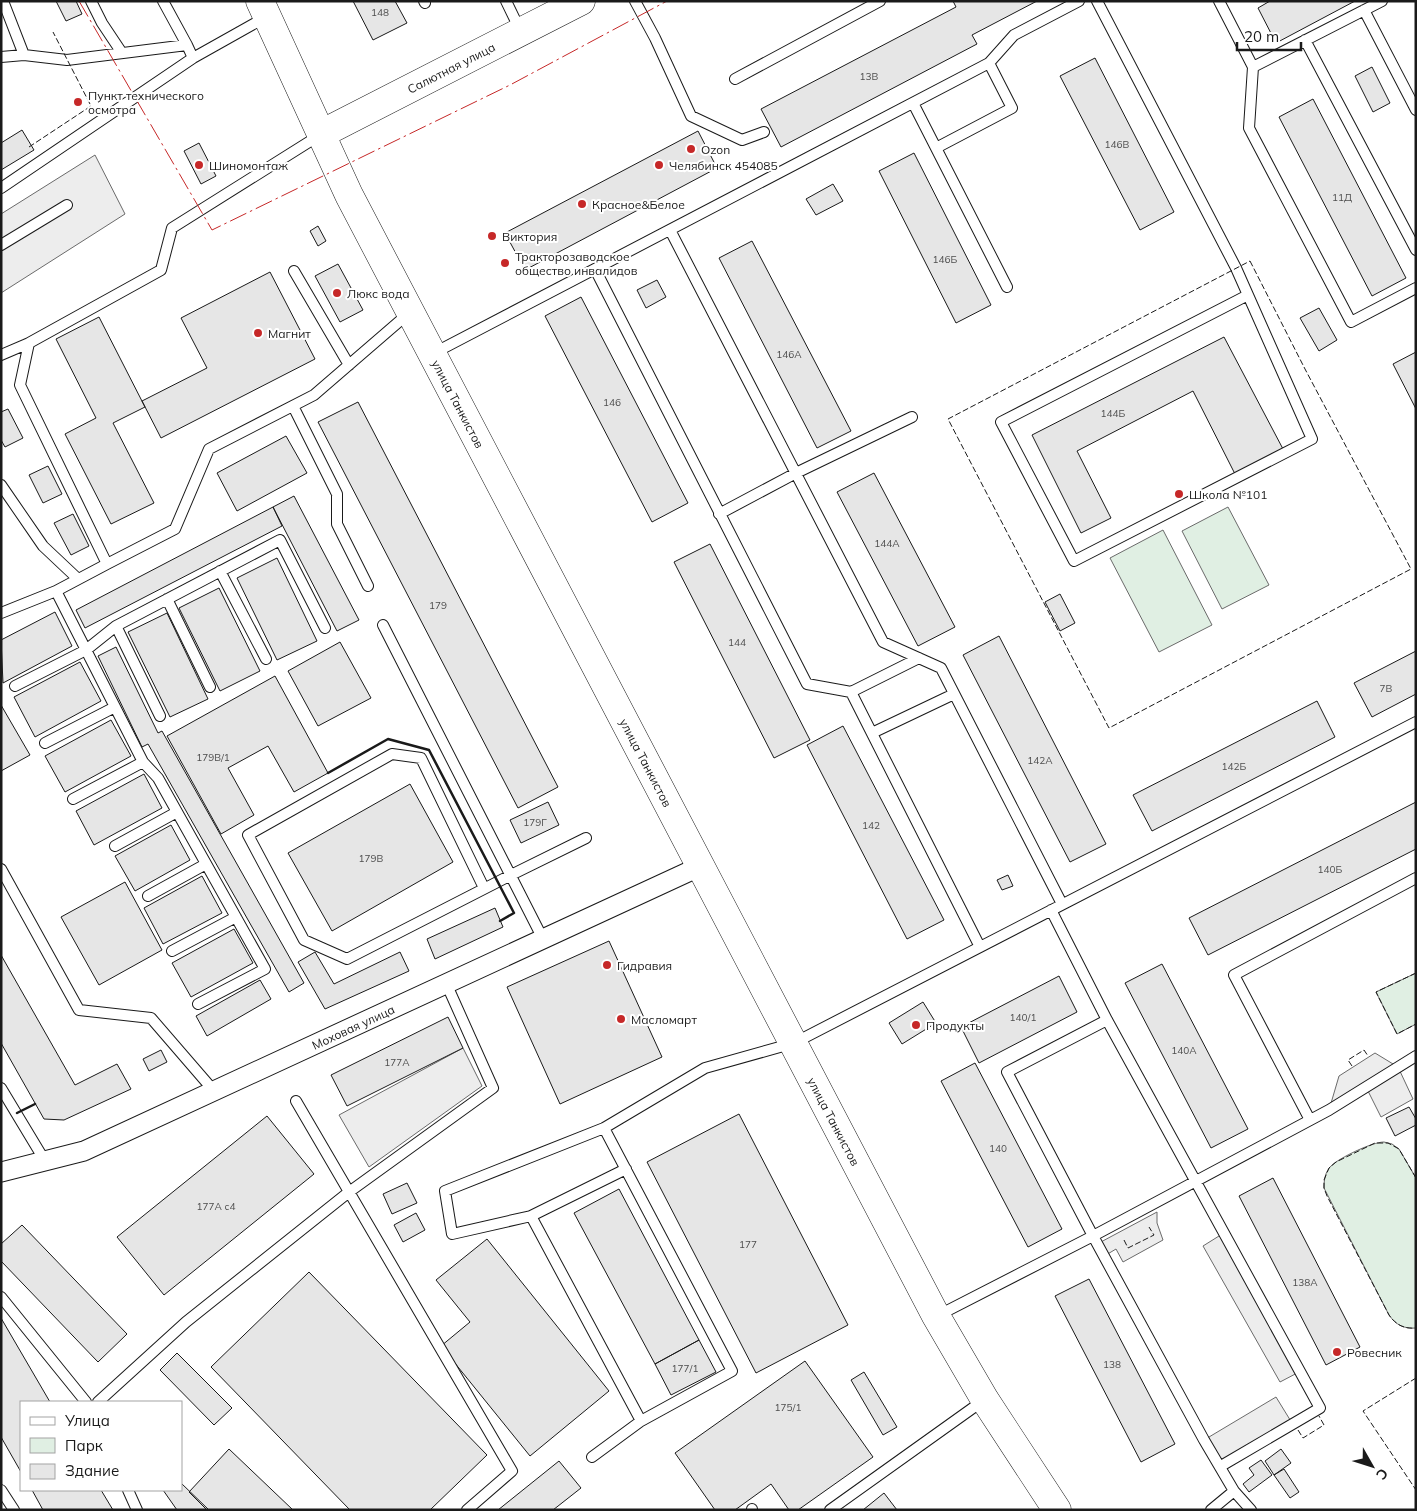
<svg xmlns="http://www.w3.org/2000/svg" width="1417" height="1511" viewBox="0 0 1417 1511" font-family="Mulish,sans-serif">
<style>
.park{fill:#e0efe3;stroke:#6a6a6a}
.parking{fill:#ededed;stroke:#6a6a6a}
.building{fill:#e6e6e6;stroke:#1a1a1a}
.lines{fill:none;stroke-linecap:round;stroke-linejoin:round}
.lane-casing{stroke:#1a1a1a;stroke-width:12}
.street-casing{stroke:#1a1a1a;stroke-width:21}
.secondary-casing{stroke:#1a1a1a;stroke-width:29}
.lane{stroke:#fff;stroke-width:10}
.street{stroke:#fff;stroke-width:19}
.secondary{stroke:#fff;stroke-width:28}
.fence{stroke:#1a1a1a;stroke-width:1;stroke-dasharray:6 2.5;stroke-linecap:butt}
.wall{stroke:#1a1a1a;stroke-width:2.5}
.power{stroke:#c62828;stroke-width:1;stroke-dasharray:18 4 2.5 4;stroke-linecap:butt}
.poi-dot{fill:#c62828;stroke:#fff;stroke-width:2}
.labels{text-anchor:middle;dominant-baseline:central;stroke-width:4;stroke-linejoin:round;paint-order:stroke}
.number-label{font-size:10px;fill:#4d4d4d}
.street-label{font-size:12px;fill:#1a1a1a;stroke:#fff}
.poi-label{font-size:12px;fill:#1a1a1a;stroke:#fff;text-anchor:start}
</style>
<rect width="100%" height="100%" fill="#fff"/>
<path class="park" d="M 1228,507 L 1269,585 L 1222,609 L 1182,531 Z
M 1163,530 L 1212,625 L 1159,652 L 1110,558 Z
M 1416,973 L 1416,1024 L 1397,1034 L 1376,992 Z
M 1384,1142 L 1392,1144 L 1399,1149 L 1416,1178 L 1416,1328 C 1404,1329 1396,1325 1389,1315 L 1324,1188 C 1324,1180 1325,1172 1331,1166 C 1339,1158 1372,1142 1384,1142 Z"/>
<path class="parking" d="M 95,155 L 125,214 L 1,293 L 1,214 Z
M 463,1048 L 482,1086 L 369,1167 L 339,1115 Z
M 1375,1053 L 1398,1067 L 1413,1099 L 1381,1117 L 1366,1087 L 1329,1110 L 1339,1076 Z
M 1157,1212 L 1157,1223 L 1163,1240 L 1123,1262 L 1116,1249 L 1106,1255 L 1099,1243 Z
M 1227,1231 L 1301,1371 L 1280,1382 L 1203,1246 Z
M 1276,1397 L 1292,1423 L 1221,1466 L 1204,1440 Z"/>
<path class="building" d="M 56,1 L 76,1 L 82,14 L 66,21 Z
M 353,1 L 395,1 L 407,23 L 373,40 Z
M 953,1 L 1037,1 L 972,35 L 977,44 L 781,147 L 761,109 L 956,7 Z
M 1270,1 L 1355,1 L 1276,43 L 1258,8 Z
M 1095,58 L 1174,212 L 1140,230 L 1060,76 Z
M 1372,67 L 1390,103 L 1373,112 L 1355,76 Z
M 1313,99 L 1406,278 L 1372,296 L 1279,117 Z
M 22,130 L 34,150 L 1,170 L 1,143 Z
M 698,131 L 717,168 L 525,270 L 505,233 Z
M 199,143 L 216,176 L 201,184 L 184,151 Z
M 914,153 L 991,305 L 956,323 L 879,171 Z
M 833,184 L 843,201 L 816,215 L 806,199 Z
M 318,226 L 326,241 L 318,246 L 310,231 Z
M 752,241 L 851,431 L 817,448 L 719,258 Z
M 338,264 L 363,310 L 340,322 L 315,276 Z
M 270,272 L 315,359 L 161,438 L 142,401 L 207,368 L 181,318 Z
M 657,280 L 666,297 L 646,308 L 637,290 Z
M 581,297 L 688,503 L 652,522 L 545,316 Z
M 1319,308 L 1337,340 L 1319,351 L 1300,318 Z
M 99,317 L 145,407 L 113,423 L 154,503 L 111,524 L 65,434 L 96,418 L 56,339 Z
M 1224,337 L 1283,449 L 1235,474 L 1193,391 L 1077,451 L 1111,518 L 1081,533 L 1032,435 Z
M 1416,352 L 1416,409 L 1393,364 Z
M 358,402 L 558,787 L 518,808 L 318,422 Z
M 8,409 L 23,438 L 5,447 L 1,440 L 1,412 Z
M 286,436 L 307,473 L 237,511 L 217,473 Z
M 48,466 L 62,494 L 43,503 L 29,475 Z
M 874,473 L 955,627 L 918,646 L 837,492 Z
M 294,496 L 359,620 L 337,631 L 273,507 Z
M 273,507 L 282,526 L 85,628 L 76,610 Z
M 73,514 L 89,546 L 71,555 L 54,523 Z
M 710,544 L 810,740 L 774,758 L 674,562 Z
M 277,558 L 317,641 L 277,660 L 237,578 Z
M 219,588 L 260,671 L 220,691 L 179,608 Z
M 1060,594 L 1075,623 L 1060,631 L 1045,602 Z
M 55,612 L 72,646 L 3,683 L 1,640 Z
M 167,613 L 208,699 L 170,717 L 128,632 Z
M 999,636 L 1106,844 L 1070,862 L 963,655 Z
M 340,642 L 371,698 L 318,726 L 288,671 Z
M 116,647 L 158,733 L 162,731 L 304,983 L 289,992 L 148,744 L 142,747 L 98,656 Z
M 1416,651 L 1416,694 L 1372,717 L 1354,683 Z
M 80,662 L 101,701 L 35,737 L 14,697 Z
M 275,676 L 328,773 L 294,792 L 268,746 L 228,768 L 254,815 L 221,834 L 167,736 Z
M 1317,701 L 1335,737 L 1152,831 L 1133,795 Z
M 1,705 L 30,755 L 1,771 Z
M 111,720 L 131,756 L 65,792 L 45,756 Z
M 843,726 L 944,920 L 907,939 L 807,745 Z
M 144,774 L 162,808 L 94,845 L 76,811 Z
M 410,784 L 453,862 L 332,931 L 288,853 Z
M 548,802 L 559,825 L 521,843 L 510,820 Z
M 1416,802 L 1416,849 L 1208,955 L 1189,918 Z
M 171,825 L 190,860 L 135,891 L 115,856 Z
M 1008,875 L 1013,886 L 1002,890 L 997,880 Z
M 202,876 L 222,913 L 163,944 L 144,908 Z
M 125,882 L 162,950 L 99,985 L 61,917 Z
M 495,908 L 503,927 L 435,959 L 427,939 Z
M 234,929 L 253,963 L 191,997 L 172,963 Z
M 609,941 L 662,1057 L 560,1104 L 507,987 Z
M 315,952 L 334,984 L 400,952 L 409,971 L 325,1009 L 298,962 Z
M 1,955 L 75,1085 L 117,1064 L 131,1089 L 64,1120 L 44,1119 L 1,1043 Z
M 1162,964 L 1248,1129 L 1211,1148 L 1125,983 Z
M 1059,976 L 1077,1012 L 979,1063 L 961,1027 Z
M 260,980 L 271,999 L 207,1036 L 196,1016 Z
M 923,1002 L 936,1023 L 902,1044 L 889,1023 Z
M 448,1017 L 463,1048 L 347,1106 L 331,1075 Z
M 161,1050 L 167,1062 L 149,1071 L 143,1059 Z
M 975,1063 L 1062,1229 L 1028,1247 L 941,1081 Z
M 1409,1107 L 1416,1119 L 1416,1125 L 1395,1136 L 1386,1118 Z
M 739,1114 L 848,1325 L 756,1373 L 647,1162 Z
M 267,1116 L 314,1174 L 164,1295 L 117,1237 Z
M 1273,1178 L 1360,1347 L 1326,1365 L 1239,1196 Z
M 407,1183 L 417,1203 L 392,1214 L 383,1194 Z
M 619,1189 L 699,1340 L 655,1364 L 574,1213 Z
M 416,1213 L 425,1230 L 403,1242 L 394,1225 Z
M 22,1225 L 127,1334 L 98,1362 L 1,1261 L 1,1244 Z
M 487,1239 L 609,1391 L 530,1456 L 441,1346 L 470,1322 L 436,1280 Z
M 309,1272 L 487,1455 L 430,1510 L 350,1510 L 211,1367 Z
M 1089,1279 L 1175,1444 L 1141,1462 L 1055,1296 Z
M 1,1318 L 50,1402 L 21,1402 L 21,1472 L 1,1437 Z
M 699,1340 L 716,1372 L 671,1395 L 655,1364 Z
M 177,1353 L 232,1408 L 214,1425 L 160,1370 Z
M 805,1361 L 873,1457 L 798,1510 L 789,1510 L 771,1484 L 735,1510 L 715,1510 L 675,1453 Z
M 864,1372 L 897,1427 L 883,1435 L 851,1380 Z
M 229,1449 L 293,1510 L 207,1510 L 189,1492 Z
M 1281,1449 L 1291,1463 L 1274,1475 L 1265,1461 Z
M 1261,1460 L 1272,1475 L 1249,1492 L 1243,1484 L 1254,1475 L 1249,1468 Z
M 559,1461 L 581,1488 L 553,1510 L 498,1510 Z
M 1284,1469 L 1299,1492 L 1290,1498 L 1274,1475 Z
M 181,1483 L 209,1510 L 177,1510 L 163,1490 L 181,1490 Z
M 32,1490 L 101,1490 L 113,1510 L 43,1510 Z
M 884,1493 L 897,1510 L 863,1510 Z"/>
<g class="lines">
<g class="lane-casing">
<path id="lane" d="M 3,1 L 24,55
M 91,1 L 102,23 L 122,53
M 163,1 L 187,45
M 424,1 L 425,3
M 506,1 L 521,32
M 635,1 L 655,38 L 691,116 L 742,140 L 764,132
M 1097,1 L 1236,268 L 1312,439 L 1074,561 L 1001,422 L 1248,295
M 1219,1 L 1253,67 L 1249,128 L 1351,322 L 1416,288
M 1364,10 L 1416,110
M 1305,40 L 1416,250
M 1,57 L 24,55 L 67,60 L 187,45 L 193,58
M 1253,67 L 1382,1
M 735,79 L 880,1
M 913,103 L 1007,287
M 936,148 L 1012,108 L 989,63
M 1,188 L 193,58 L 266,17
M 670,230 L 883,642 L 941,668 L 1062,904
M 1,245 L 67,205
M 595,269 L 807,684 L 851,692 L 980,947
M 294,271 L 349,365
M 434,353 L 989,63 L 1014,35 L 1079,1
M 1,355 L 29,343
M 293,406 L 337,494 L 337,524 L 368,586
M 1,485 L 43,546 L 78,579
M 719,514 L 796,473 L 912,417
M 107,564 L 175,529 L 209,449 L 314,395 L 409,313
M 220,571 L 266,659
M 167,599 L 210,687
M 1,613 L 56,591
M 383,625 L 543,939
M 116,626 L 160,716
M 15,686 L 86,650 L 116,626 L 280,540 L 325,628
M 851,692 L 919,658
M 872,733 L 954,694
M 45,743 L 115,707
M 73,799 L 143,762
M 115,846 L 177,812
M 1,869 L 79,1010 L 151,1018 L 214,1091
M 484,888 L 421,758 L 392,754 L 248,835 L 304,940 L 347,959 L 511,875 L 586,838
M 148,896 L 206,864
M 1051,910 L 1107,1020 L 1320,1408 L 1221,1466
M 172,951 L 236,917
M 198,1004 L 265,969 L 158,778 L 143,762 L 56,591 L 107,564 L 20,385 L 29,343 L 161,270 L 172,228 L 320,135
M 1107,1020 L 1007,1072 L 1093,1236 L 1204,1440 L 1234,1491 L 1251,1510
M 1,1088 L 45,1161
M 296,1101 L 512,1471 L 467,1510
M 1310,1120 L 1234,975 L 1416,878
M 604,1128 L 732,1371 L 641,1421
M 531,1216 L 626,1169
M 1,1297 L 86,1402
M 937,1316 L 1093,1236 L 1329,1110 L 1416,1056
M 98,1402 L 186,1322 L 349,1192 L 493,1088 L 446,983
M 592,1457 L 641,1421 L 531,1216 L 452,1234 L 445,1191 L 604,1128 L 705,1068 L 794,1043 L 1416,722
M 1,1490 L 14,1510
M 128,1490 L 137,1510
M 752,1509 L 752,1510
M 830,1510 L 984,1400
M 1211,1510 L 1234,1491"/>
</g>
<g class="street-casing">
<g id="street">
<path id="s1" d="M 1,1172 L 84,1151 L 701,866"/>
</g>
</g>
<g class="secondary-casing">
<g id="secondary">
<path id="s2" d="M 260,1 L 349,195 L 936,1316 L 985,1400 L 1057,1510"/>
<path id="s3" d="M 321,134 L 581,1"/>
</g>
</g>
<use href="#lane" class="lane"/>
<use href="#street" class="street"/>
<use href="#secondary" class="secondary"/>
<path class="fence" d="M 29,147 L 91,106 L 53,32
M 1250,261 L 1305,369 L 1411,569 L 1109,728 L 948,419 Z
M 1416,973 L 1376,992 L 1397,1034 L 1416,1024
M 1352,1066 L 1348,1060 L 1364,1050 L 1368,1056
M 1416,1178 L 1399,1149 L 1388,1143 L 1375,1143 L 1336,1162 L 1329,1168 L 1324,1180 L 1324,1188 L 1327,1196 L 1389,1315 C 1396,1325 1404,1329 1416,1328
M 1124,1240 L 1128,1248 L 1154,1235 L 1149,1227
M 1416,1378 L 1363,1411 L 1416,1490
M 1298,1430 L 1303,1438 L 1324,1425 L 1319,1416"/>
<path class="wall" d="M 328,773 L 388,739 L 429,750 L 514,913 L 500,921
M 17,1113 L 35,1104"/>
<path class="power" d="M 79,1 L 212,230 L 510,85 L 667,1"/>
</g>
<g class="poi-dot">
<circle cx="78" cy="102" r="5"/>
<circle cx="691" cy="149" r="5"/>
<circle cx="199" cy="165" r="5"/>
<circle cx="659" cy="165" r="5"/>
<circle cx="582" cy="204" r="5"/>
<circle cx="492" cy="236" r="5"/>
<circle cx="505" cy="263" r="5"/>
<circle cx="337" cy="293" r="5"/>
<circle cx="258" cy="333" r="5"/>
<circle cx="1179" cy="494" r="5"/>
<circle cx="607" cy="965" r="5"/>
<circle cx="621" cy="1019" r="5"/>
<circle cx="916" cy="1025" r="5"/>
<circle cx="1337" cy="1352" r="5"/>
</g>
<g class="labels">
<g class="number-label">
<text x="380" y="12">148</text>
<text x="869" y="76">13В</text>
<text x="1117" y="144">146В</text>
<text x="1342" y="197">11Д</text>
<text x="945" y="259">146Б</text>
<text x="789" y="354">146А</text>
<text x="612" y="402">146</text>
<text x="1113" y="413">144Б</text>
<text x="887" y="543">144А</text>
<text x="438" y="605">179</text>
<text x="737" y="642">144</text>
<text x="1386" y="688">7В</text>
<text x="213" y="757">179В/1</text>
<text x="1040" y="760">142А</text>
<text x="1234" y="766">142Б</text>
<text x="535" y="822">179Г</text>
<text x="871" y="825">142</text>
<text x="371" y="858">179В</text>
<text x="1330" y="869">140Б</text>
<text x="1023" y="1017">140/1</text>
<text x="1184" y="1050">140А</text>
<text x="397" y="1062">177А</text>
<text x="998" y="1148">140</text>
<text x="216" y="1206">177А с4</text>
<text x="748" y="1244">177</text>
<text x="1305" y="1282">138А</text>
<text x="1112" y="1364">138</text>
<text x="685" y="1368">177/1</text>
<text x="788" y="1407">175/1</text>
</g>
<g class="street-label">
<text stroke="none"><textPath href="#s3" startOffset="146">Салютная улица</textPath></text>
<text stroke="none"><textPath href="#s2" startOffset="449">улица Танкистов</textPath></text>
<text stroke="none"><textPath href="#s2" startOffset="854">улица Танкистов</textPath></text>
<text stroke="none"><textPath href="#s1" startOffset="382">Моховая улица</textPath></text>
<text stroke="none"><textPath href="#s2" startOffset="1259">улица Танкистов</textPath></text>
</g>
<g class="poi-label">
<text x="88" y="95">Пункт технического<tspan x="88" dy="14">осмотра</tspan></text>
<text x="701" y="149">Ozon</text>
<text x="209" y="165">Шиномонтаж</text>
<text x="669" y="165">Челябинск 454085</text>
<text x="592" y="204">Красное&amp;Белое</text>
<text x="502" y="236">Виктория</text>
<text x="515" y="256">Тракторозаводское<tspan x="515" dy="14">общество инвалидов</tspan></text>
<text x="347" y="293">Люкс вода</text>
<text x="268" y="333">Магнит</text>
<text x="1189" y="494">Школа №101</text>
<text x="617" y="965">Гидравия</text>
<text x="631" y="1019">Масломарт</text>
<text x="926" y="1025">Продукты</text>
<text x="1347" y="1352">Ровесник</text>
</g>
</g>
<rect width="1417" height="1511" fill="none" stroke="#1a1a1a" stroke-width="5"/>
<rect x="20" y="1401" width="162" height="90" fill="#ffffff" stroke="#a3a3a3"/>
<rect x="30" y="1417" width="25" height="8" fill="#ffffff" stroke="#a3a3a3"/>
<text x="65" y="1426" font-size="15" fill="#1a1a1a">Улица</text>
<rect x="30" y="1438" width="25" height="15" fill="#e0efe3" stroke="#a3a3a3"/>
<text x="65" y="1451" font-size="15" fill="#1a1a1a">Парк</text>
<rect x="30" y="1464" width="25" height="15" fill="#e6e6e6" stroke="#a3a3a3"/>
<text x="65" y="1476" font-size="15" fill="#1a1a1a">Здание</text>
<g transform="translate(1372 1466) rotate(129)" stroke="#ffffff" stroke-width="4" paint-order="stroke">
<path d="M0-4L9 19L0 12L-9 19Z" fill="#1a1a1a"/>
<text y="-8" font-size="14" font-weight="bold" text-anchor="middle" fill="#1a1a1a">С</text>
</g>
<path d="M1237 42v8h64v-8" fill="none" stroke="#1a1a1a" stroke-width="2.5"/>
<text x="1244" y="42" font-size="15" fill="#1a1a1a" stroke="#ffffff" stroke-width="4" paint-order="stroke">20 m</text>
</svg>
